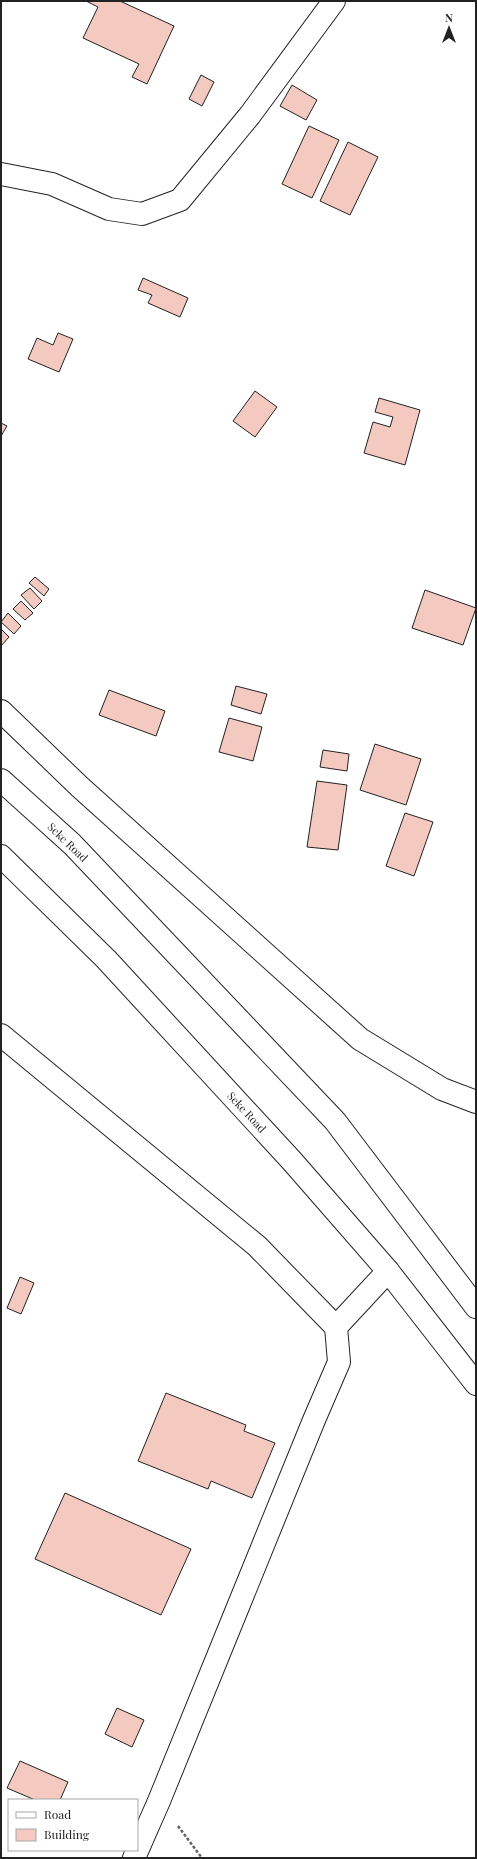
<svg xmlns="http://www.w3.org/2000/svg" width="477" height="1859" viewBox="0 0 477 1859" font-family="'Playfair Display',serif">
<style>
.building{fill:#f3c9c0;stroke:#222}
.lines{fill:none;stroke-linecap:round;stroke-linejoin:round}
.minor-casing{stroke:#222;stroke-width:24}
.primary-casing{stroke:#222;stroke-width:24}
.path{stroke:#646464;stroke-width:2.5;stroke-dasharray:3 2;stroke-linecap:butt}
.minor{stroke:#fff;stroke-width:22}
.primary{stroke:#fff;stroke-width:22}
.labels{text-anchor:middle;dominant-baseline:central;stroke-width:3;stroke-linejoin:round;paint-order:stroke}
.street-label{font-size:11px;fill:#222;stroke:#fff}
</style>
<rect width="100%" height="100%" fill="#fff"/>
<path class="building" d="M 86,1 L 120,1 L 174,26 L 147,84 L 132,77 L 139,64 L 83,38 L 98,7 Z
M 201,75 L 214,82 L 202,106 L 189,99 Z
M 292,85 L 317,100 L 306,120 L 280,106 Z
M 309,126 L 339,140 L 312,198 L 282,184 Z
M 348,142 L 378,157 L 350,215 L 320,201 Z
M 143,278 L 188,298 L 180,317 L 148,303 L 152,295 L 138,290 Z
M 58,333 L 73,339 L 59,372 L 28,359 L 37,338 L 53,345 Z
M 255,391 L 277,407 L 255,437 L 233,421 Z
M 379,398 L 420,410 L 405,465 L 364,453 L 373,422 L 390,427 L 393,417 L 375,412 Z
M 1,423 L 7,426 L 1,436 Z
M 35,577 L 49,589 L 44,596 L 29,583 Z
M 30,588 L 42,601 L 34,609 L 21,595 Z
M 425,590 L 476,608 L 463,645 L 412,628 Z
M 21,601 L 33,613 L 25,620 L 13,609 Z
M 8,613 L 21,626 L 14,634 L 1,622 Z
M 1,629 L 9,637 L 1,646 Z
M 236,686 L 267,694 L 261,714 L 231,705 Z
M 109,690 L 165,711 L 156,736 L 99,715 Z
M 229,718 L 262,727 L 253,761 L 219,752 Z
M 375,744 L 421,759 L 406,805 L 360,790 Z
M 323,750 L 349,754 L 347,771 L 320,767 Z
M 317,781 L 347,785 L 338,850 L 307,847 Z
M 405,813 L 433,822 L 414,876 L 386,866 Z
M 20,1277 L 34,1283 L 21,1314 L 7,1308 Z
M 166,1393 L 246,1425 L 244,1431 L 275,1443 L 252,1498 L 211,1481 L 208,1489 L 138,1461 Z
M 65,1493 L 191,1549 L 161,1615 L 35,1559 Z
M 117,1708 L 144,1720 L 132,1747 L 105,1734 Z
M 20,1761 L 68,1782 L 60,1800 L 35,1800 L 7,1788 Z"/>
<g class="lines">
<g class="minor-casing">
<path id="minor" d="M 1,174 L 52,184 L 109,209 L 142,214 L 180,200 L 250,115 L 334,1
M 1,711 L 80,787 L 360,1039 L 442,1089 L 476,1102
M 1,1035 L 257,1246 L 336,1327 L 339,1362 L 314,1420 L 159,1801 L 134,1858
M 336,1327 L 388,1271"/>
</g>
<g class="primary-casing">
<path id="primary" d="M 1,780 L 72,844 L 335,1121 L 476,1307
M 1,856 L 106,959 L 292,1161 L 388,1271 L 476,1384"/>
</g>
<path class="path" d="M 178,1826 L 202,1858"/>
<use href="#minor" class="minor"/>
<use href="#primary" class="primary"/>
</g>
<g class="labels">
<g class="street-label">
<text transform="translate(68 842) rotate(44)">Seke Road</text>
<text transform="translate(247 1112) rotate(47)">Seke Road</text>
</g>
</g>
<rect width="477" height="1859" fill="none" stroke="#222222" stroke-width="4"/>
<rect x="8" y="1799" width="130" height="52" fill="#ffffff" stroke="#a7a7a7"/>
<rect x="16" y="1812" width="20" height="6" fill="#ffffff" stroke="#a7a7a7"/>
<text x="44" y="1819" font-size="12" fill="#222222">Road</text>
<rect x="16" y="1829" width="20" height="12" fill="#f3c9c0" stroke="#a7a7a7"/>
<text x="44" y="1839" font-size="12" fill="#222222">Building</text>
<g transform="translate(449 28)" stroke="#ffffff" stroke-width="3" paint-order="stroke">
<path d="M0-3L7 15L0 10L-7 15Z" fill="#222222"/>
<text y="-6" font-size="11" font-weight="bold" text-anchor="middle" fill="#222222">N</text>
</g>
</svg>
